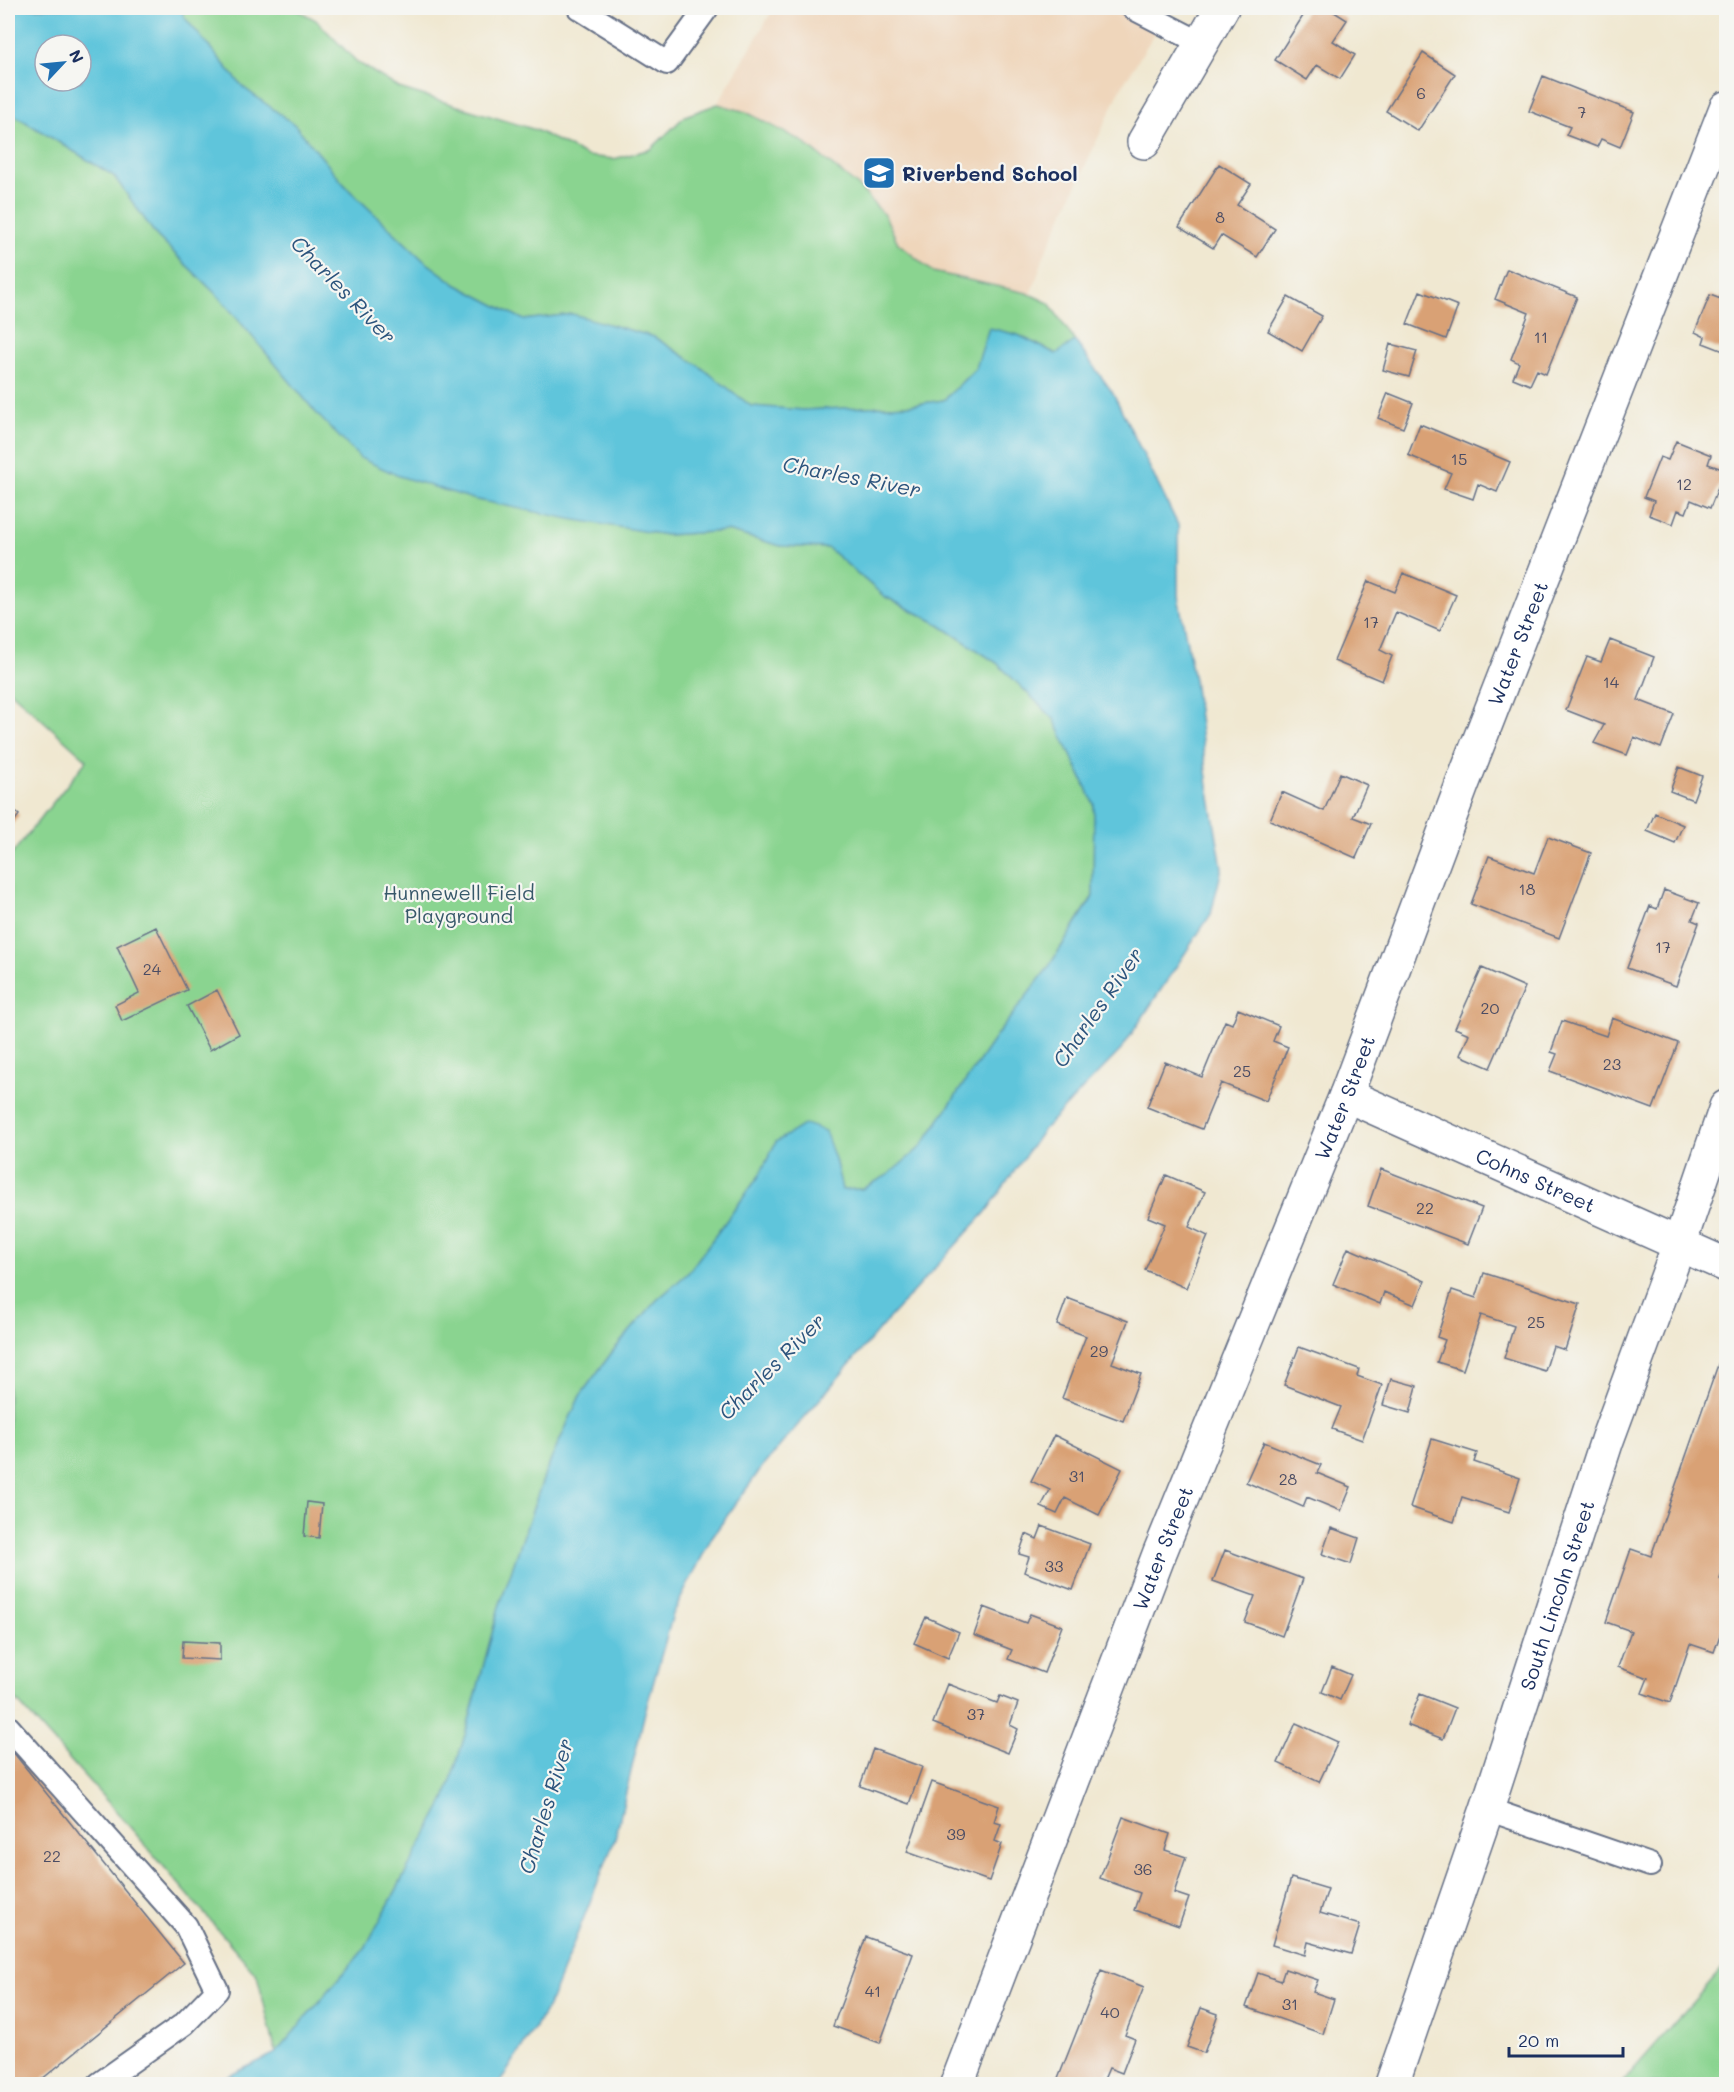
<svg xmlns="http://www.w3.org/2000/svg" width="1734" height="2092" viewBox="0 0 1734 2092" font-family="Mali,sans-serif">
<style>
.built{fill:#efd6bb}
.green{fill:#8ad490;stroke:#528277;stroke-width:1.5}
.water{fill:#5ec5db;stroke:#3c7a9c;stroke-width:1.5;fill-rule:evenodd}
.building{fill:#d9a174}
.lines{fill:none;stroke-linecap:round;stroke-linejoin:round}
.lane-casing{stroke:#667086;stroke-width:26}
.street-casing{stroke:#667086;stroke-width:36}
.lane{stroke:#fff;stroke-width:22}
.street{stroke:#fff;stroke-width:33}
.labels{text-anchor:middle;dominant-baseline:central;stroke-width:4.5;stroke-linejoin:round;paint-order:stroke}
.number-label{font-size:16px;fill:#4a4c64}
.poi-label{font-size:20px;font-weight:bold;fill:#1b2f5e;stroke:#f6f6f2;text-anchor:start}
.street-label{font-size:20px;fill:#1b2f5e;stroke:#f6f6f2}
.park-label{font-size:20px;fill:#37586a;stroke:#f6f6f2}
.water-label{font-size:21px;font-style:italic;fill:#2c547d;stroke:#f6f6f2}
</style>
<rect width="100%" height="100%" fill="#f6f6f2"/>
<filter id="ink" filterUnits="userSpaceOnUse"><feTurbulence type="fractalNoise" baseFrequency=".0167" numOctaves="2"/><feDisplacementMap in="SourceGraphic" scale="12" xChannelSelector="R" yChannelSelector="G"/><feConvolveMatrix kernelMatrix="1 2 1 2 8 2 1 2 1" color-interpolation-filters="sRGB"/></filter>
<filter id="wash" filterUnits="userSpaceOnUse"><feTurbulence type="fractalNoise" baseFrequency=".008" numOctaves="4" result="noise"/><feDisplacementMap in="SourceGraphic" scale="24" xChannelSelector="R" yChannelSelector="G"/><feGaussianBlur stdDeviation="1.35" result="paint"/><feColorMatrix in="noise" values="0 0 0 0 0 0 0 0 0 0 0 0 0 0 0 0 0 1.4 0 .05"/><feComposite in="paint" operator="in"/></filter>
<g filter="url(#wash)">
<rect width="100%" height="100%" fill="#f0e8d1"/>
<path class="built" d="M 774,8 L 1170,8 L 1120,90 L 1044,256 L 1018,335 L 625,260 Z"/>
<path class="green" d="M 181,8 L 294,8 L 316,20 L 357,62 L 399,88 L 536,130 L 587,156 L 614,159 L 651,149 L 685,116 L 718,104 L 746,112 L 803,142 L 858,186 L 885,216 L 898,243 L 933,272 L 1027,293 L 1049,303 L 1075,341 L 1057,354 L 1018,335 L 989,329 L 976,368 L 944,400 L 910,405 L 803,410 L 751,406 L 698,365 L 654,337 L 572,314 L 524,320 L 457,285 L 423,260 L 347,188 L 295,125 L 244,88 L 184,17 Z
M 8,111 L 114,176 L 156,235 L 221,299 L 318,415 L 473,499 L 666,535 L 727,531 L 781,546 L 828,548 L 884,596 L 935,622 L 997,663 L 1054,719 L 1094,804 L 1093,896 L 1048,968 L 997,1035 L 921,1147 L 888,1175 L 862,1189 L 842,1190 L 835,1159 L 776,1142 L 759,1176 L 688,1273 L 656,1301 L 613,1351 L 580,1396 L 546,1471 L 499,1607 L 466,1732 L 445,1800 L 365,1948 L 276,2053 L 257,1975 L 123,1819 L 8,1691 L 8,859 L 87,760 L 8,689 Z
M 1726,1964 L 1726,2084 L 1621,2084 Z"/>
<path class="water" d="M 8,8 L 181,8 L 184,17 L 244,88 L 295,125 L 347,188 L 423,260 L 457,285 L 524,320 L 572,314 L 654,337 L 698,365 L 751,406 L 803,410 L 910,405 L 944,400 L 976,368 L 989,328 L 1018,335 L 1056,354 L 1075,341 L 1113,393 L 1178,525 L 1178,596 L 1194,680 L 1208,786 L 1222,868 L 1211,914 L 1121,1050 L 1043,1130 L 986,1212 L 890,1317 L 762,1467 L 712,1537 L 673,1614 L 645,1712 L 615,1839 L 549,2005 L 499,2084 L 212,2084 L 276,2053 L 365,1948 L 445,1800 L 466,1732 L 499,1607 L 546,1471 L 580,1396 L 613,1351 L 656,1301 L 688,1273 L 759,1176 L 776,1142 L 805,1124 L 825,1131 L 835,1159 L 842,1190 L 862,1189 L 888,1175 L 921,1147 L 997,1035 L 1048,968 L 1093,897 L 1094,804 L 1054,719 L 997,663 L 935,622 L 884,596 L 828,548 L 781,546 L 727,531 L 666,535 L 570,519 L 473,499 L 399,476 L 360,458 L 318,415 L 221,299 L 156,235 L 114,176 L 8,111 ZM 45,45 L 81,45 L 81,81 L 45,81 Z"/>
<g id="blocks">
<path class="building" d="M 1308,8 L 1328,8 L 1347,20 L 1333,41 L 1355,55 L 1340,79 L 1317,65 L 1307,80 L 1275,60 Z
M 1423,53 L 1455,74 L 1418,131 L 1386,111 Z
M 1543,76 L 1634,112 L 1620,147 L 1601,139 L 1597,147 L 1566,135 L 1570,127 L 1529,111 Z
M 1219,164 L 1251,184 L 1237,205 L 1275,229 L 1257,257 L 1221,235 L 1213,248 L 1179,227 Z
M 1507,269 L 1577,297 L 1546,374 L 1537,370 L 1530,385 L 1513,378 L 1519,363 L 1511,359 L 1529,313 L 1495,299 Z
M 1420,291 L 1458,306 L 1446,339 L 1407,324 Z
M 1724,293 L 1726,294 L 1726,352 L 1703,343 L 1705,337 L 1695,332 L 1710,295 L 1721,299 Z
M 1288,297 L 1322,316 L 1302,351 L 1268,331 Z
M 1390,344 L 1417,351 L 1409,377 L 1383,370 Z
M 1388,393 L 1413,403 L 1403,428 L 1378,418 Z
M 1420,424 L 1510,462 L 1497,492 L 1478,484 L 1473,499 L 1444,489 L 1451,473 L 1408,455 Z
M 1676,441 L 1711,455 L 1708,464 L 1725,470 L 1710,508 L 1691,500 L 1686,513 L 1678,510 L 1673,524 L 1649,515 L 1654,501 L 1644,497 L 1660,457 L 1668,460 Z
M 1403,573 L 1456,595 L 1440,631 L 1396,612 L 1380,650 L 1392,656 L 1382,681 L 1334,661 L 1368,581 L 1395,592 Z
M 1610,640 L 1654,657 L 1638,700 L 1674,714 L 1661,748 L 1634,737 L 1627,755 L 1594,743 L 1604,725 L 1566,710 L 1587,657 L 1601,662 Z
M 1679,767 L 1702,776 L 1693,800 L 1670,791 Z
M 1340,773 L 1367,785 L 1353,817 L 1371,824 L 1356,858 L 1270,820 L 1282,792 L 1324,811 Z
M 8,806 L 19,815 L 8,830 Z
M 1655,813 L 1683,825 L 1675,843 L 1647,831 Z
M 1548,837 L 1591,853 L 1559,938 L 1471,904 L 1489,856 L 1534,873 Z
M 1664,890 L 1699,903 L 1692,920 L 1699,923 L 1676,986 L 1627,968 L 1650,906 L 1657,909 Z
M 156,927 L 187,990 L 122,1021 L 115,1005 L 139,993 L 117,946 Z
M 1482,968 L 1525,987 L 1490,1068 L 1460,1055 L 1469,1034 L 1455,1028 Z
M 217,990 L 239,1034 L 210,1050 L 187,1006 Z
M 1238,1009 L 1279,1026 L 1273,1041 L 1288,1047 L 1266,1101 L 1221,1083 L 1202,1129 L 1147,1107 L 1165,1062 L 1202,1077 L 1225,1021 L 1232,1024 Z
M 1612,1018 L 1678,1043 L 1653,1109 L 1550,1071 L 1557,1054 L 1551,1052 L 1562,1021 L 1606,1036 Z
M 1381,1169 L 1482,1208 L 1468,1244 L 1368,1206 Z
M 1166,1175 L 1205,1192 L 1189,1227 L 1208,1236 L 1186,1288 L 1145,1270 L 1165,1224 L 1148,1217 Z
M 1348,1248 L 1425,1281 L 1415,1305 L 1384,1292 L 1380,1304 L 1333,1284 Z
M 1484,1273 L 1580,1304 L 1565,1350 L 1553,1346 L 1545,1371 L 1504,1358 L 1514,1326 L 1481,1315 L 1463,1370 L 1437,1362 L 1445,1340 L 1437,1337 L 1452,1290 L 1476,1298 Z
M 1067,1298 L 1128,1321 L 1112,1363 L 1141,1374 L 1123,1421 L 1062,1398 L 1086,1336 L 1057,1325 Z
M 1299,1347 L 1359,1369 L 1357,1376 L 1382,1385 L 1362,1440 L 1332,1429 L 1341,1407 L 1284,1385 Z
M 1720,1359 L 1726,1362 L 1726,1561 L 1720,1579 L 1726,1582 L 1726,1618 L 1714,1652 L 1690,1644 L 1670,1703 L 1642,1693 L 1648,1678 L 1618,1667 L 1631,1631 L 1606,1622 L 1631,1549 L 1651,1556 Z
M 1391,1379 L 1417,1386 L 1410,1413 L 1383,1405 Z
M 1054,1435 L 1122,1469 L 1099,1515 L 1065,1498 L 1057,1514 L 1041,1507 L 1050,1490 L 1031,1481 Z
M 1432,1439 L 1477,1453 L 1474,1462 L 1520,1478 L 1509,1512 L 1462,1497 L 1454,1522 L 1410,1507 Z
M 1264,1442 L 1321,1465 L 1317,1473 L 1351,1487 L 1341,1511 L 1307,1497 L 1303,1507 L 1246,1482 Z
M 307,1502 L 322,1504 L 319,1538 L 304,1536 Z
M 1042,1526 L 1090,1544 L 1073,1590 L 1024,1572 L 1029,1557 L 1019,1554 L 1026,1534 L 1037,1539 Z
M 1331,1528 L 1359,1538 L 1351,1564 L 1322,1554 Z
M 1225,1550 L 1303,1579 L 1282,1636 L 1245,1622 L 1255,1596 L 1213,1581 Z
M 984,1607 L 1026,1623 L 1030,1614 L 1062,1626 L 1044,1673 L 1008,1659 L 1012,1650 L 974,1635 Z
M 926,1617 L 959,1632 L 948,1658 L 914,1643 Z
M 183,1641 L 220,1643 L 220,1660 L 182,1658 Z
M 1332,1667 L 1351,1675 L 1340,1700 L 1322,1692 Z
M 948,1684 L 997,1703 L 1000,1696 L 1018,1703 L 1010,1725 L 1018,1729 L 1008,1753 L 933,1723 Z
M 1420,1694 L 1455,1708 L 1443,1739 L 1407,1725 Z
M 1296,1723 L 1338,1742 L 1319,1782 L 1278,1763 Z
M 8,1746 L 184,1963 L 36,2084 L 8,2084 Z
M 873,1749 L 922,1767 L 909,1804 L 860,1786 Z
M 932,1782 L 999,1806 L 994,1822 L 1001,1824 L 995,1841 L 1002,1844 L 989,1881 L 907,1852 Z
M 1123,1817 L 1170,1834 L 1165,1850 L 1186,1857 L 1174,1893 L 1189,1898 L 1179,1926 L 1134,1910 L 1140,1893 L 1100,1878 Z
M 1291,1878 L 1328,1889 L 1320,1913 L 1360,1925 L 1351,1954 L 1308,1942 L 1305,1955 L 1272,1945 Z
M 866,1937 L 913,1954 L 880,2043 L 833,2026 Z
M 1285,1969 L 1318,1980 L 1313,1992 L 1334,1999 L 1323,2034 L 1246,2007 L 1258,1973 L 1281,1981 Z
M 1101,1970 L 1144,1987 L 1125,2035 L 1135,2039 L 1122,2073 L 1109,2068 L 1102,2084 L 1056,2084 Z
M 1201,2008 L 1218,2014 L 1204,2053 L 1187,2047 Z"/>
</g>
</g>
<g filter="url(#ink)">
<use href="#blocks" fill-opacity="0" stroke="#667086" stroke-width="1.5"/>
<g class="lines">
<g class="lane-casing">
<path id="lane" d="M 579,8 L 667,63 L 707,8
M 1133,8 L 1201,43
M 8,1727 L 186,1926 L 217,1990 L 184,2024 L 99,2084
M 1487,1809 L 1650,1865"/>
</g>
<g class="street-casing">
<g id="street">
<path d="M 1144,142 L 1222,8"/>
<path id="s1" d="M 1346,1095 L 1726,1265"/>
<path id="s2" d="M 957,2084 L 1160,1552 L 1346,1095 L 1462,785 L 1726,108"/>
<path id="s3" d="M 1392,2084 L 1487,1809 L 1607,1440 L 1679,1245 L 1726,1107"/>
</g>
</g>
<use href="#lane" class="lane"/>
<use href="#street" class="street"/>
</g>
</g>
<defs>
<g id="school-square" transform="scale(1.725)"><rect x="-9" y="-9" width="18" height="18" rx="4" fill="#1f6fb2" stroke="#f6f6f2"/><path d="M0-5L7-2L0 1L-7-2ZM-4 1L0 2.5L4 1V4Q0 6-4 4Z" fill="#fff"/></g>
</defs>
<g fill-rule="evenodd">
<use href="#school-square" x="879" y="173"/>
</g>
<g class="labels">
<g class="number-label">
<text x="1421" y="92">6</text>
<text x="1582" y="111">7</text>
<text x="1220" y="216">8</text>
<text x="1541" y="336">11</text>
<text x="1459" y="458">15</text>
<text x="1684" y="483">12</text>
<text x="1371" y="621">17</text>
<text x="1611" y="681">14</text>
<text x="1527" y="888">18</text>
<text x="1663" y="946">17</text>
<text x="152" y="968">24</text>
<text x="1490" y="1007">20</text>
<text x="1612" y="1063">23</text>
<text x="1242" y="1070">25</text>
<text x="1425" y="1207">22</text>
<text x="1536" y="1321">25</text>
<text x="1099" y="1350">29</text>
<text x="1077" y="1475">31</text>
<text x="1288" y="1478">28</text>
<text x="1054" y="1565">33</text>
<text x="976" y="1713">37</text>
<text x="956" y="1833">39</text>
<text x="52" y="1855">22</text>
<text x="1143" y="1868">36</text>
<text x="873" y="1990">41</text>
<text x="1290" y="2003">31</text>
<text x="1110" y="2011">40</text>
</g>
<g class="poi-label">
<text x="902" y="173">Riverbend School</text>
</g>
<g class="street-label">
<text stroke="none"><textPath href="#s2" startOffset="1546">Water Street</textPath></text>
<text stroke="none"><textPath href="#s2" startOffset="1060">Water Street</textPath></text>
<text stroke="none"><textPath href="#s1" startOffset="208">Cohns Street</textPath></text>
<text stroke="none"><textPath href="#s2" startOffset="574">Water Street</textPath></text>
<text stroke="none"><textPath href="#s3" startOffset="516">South Lincoln Street</textPath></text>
</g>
<g class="park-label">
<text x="459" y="892">Hunnewell Field<tspan x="459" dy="23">Playground</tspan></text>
</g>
<g class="water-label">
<text transform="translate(344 289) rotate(46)">Charles River</text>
<text transform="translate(852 476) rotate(11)">Charles River</text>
<text transform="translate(1097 1007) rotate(-55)">Charles River</text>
<text transform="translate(771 1366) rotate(-45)">Charles River</text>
<text transform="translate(545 1806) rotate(-73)">Charles River</text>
</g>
</g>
<rect width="1734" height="2092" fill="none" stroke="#f6f6f2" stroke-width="30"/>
<g transform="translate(63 63) rotate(64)"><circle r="28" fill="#f6f6f2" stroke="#9ea6b7" stroke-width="1.5"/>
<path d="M0-4.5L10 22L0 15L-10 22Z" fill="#1f6fb2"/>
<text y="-9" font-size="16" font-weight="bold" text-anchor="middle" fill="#1b2f5e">N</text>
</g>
<path d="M1509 2047v9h114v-9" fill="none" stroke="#1b2f5e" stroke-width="3"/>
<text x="1518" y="2047" font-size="18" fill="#1b2f5e" stroke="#f6f6f2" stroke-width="4.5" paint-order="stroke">20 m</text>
</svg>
